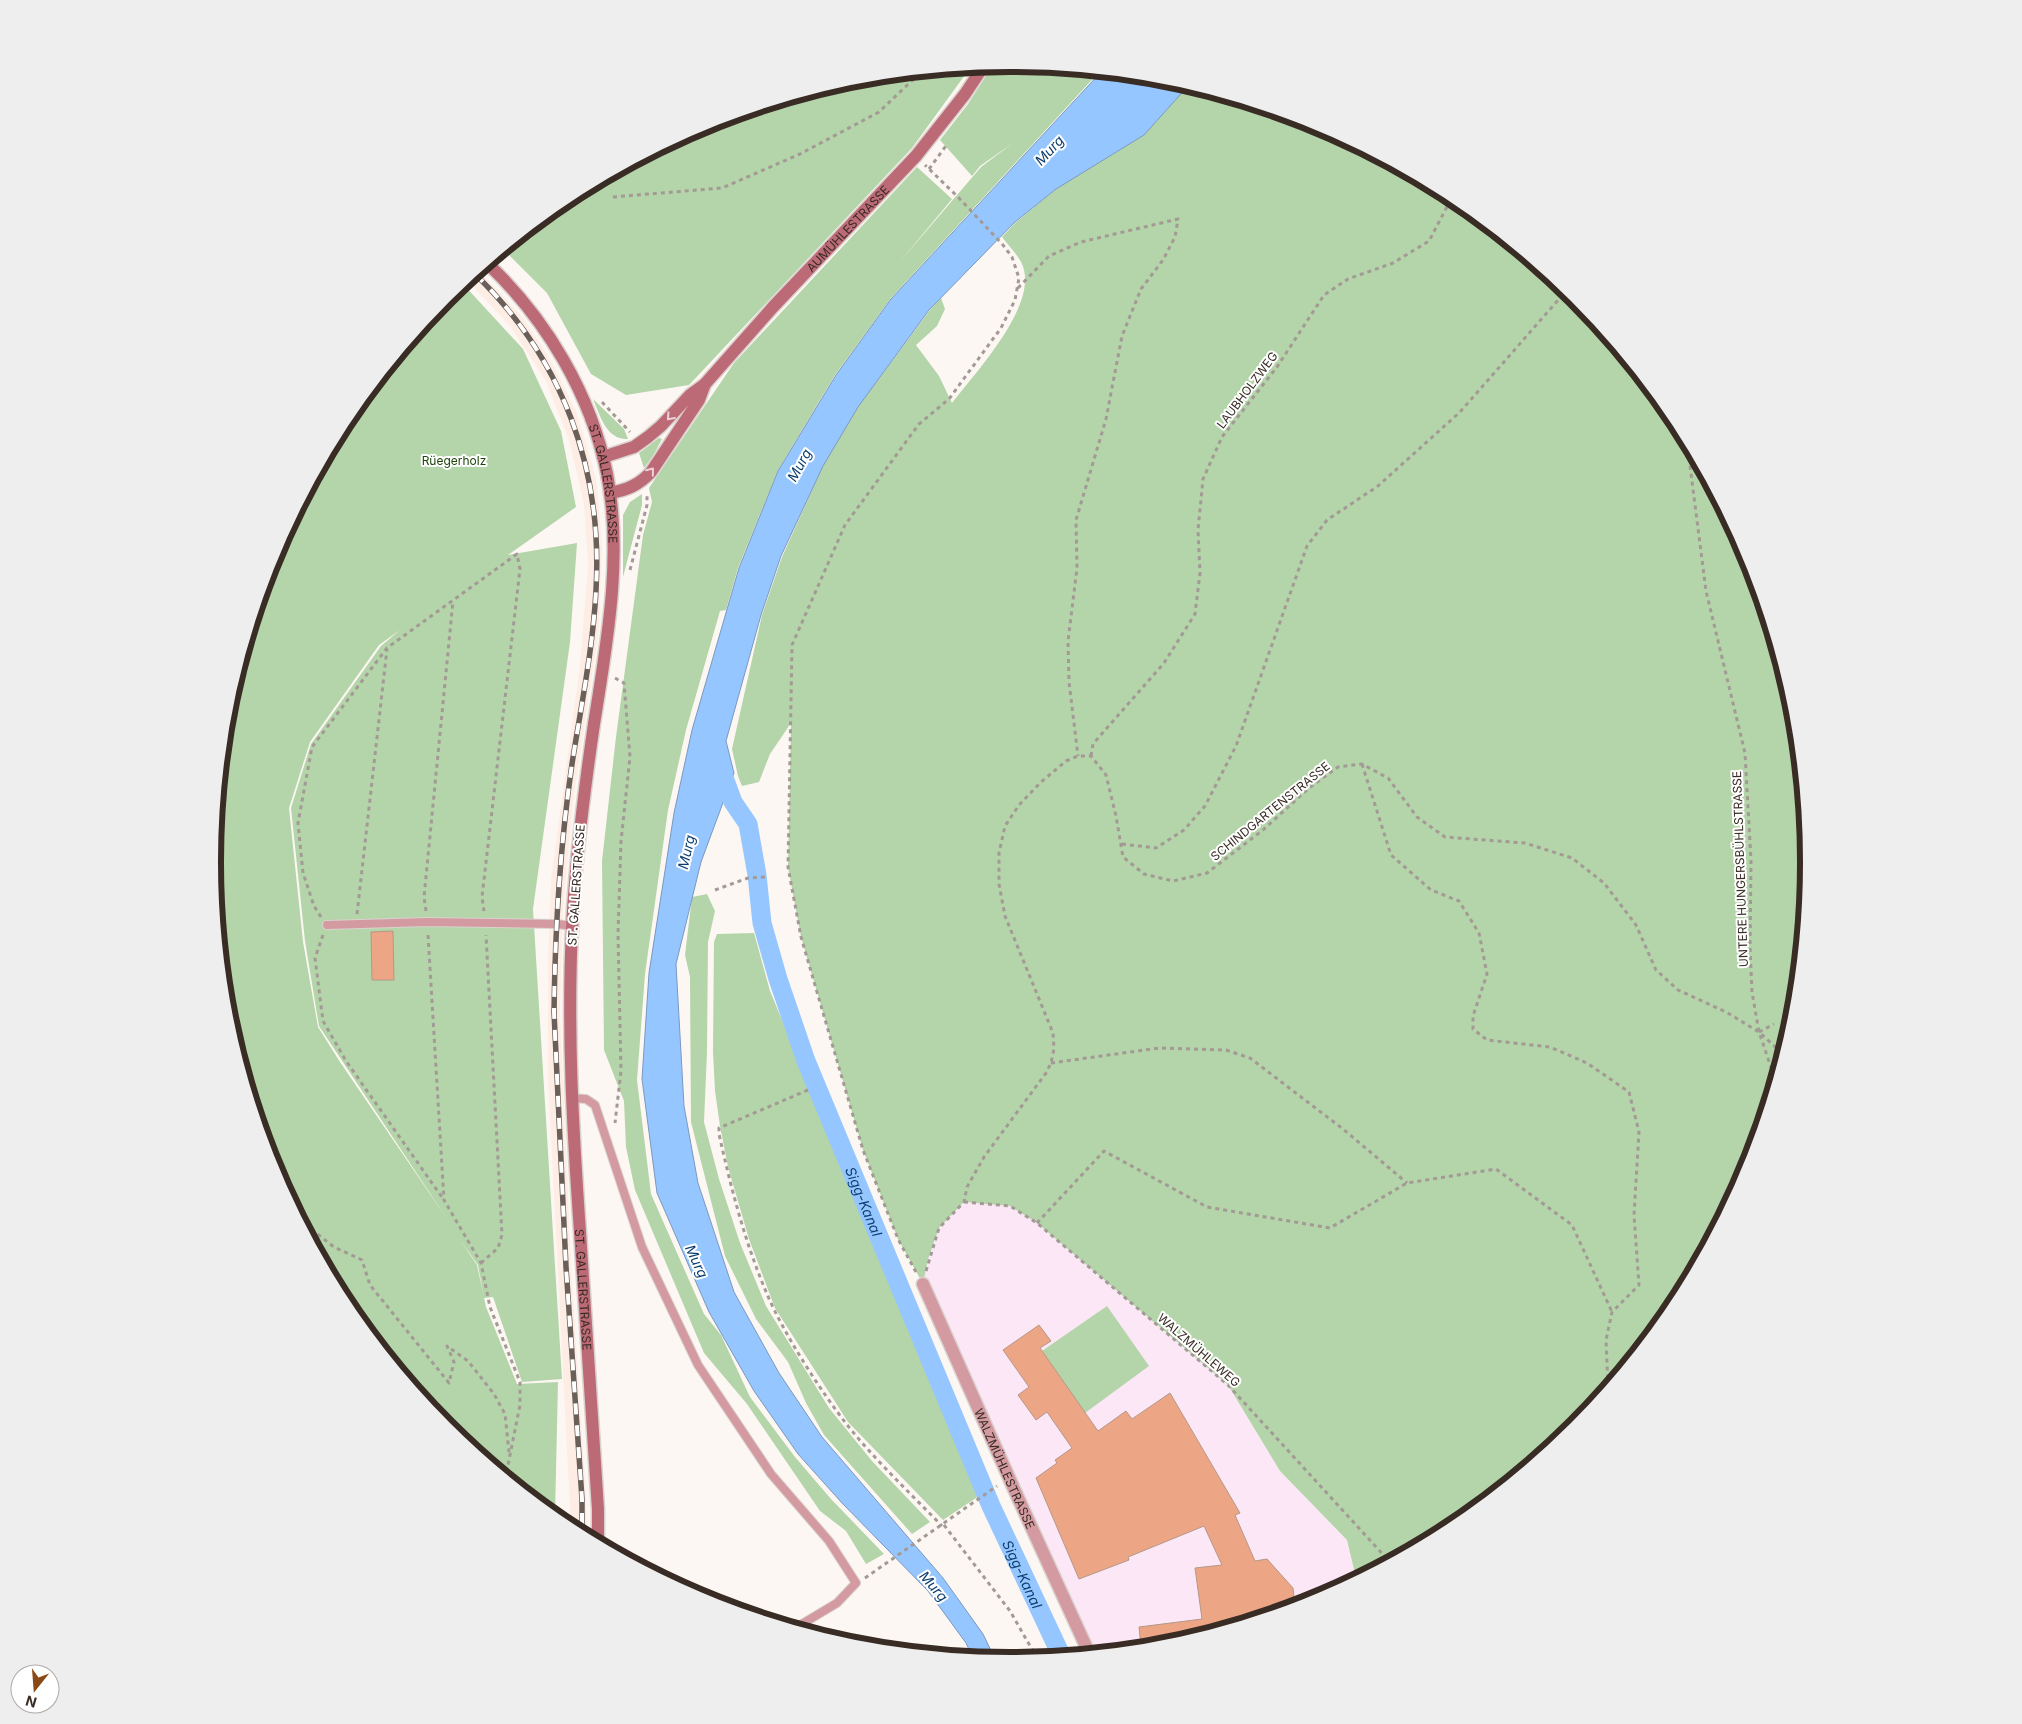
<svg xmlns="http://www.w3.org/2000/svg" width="2022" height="1724" viewBox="0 0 2022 1724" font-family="Inter,sans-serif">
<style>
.commercial{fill:#fce7f7}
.built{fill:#fdede5}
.green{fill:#b4d4a9;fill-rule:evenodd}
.water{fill:#96c6ff;stroke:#7a98be}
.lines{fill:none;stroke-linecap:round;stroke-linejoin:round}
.canal{stroke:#96c6ff;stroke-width:19}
.building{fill:#eca685;stroke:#b69788}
.lane-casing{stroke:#dad2ce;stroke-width:10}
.street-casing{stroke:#dad2ce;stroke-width:15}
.secondary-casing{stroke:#dad2ce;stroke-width:15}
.path{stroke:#a39a95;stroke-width:3;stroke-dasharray:4 4;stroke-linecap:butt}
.lane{stroke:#d39aa1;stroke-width:8}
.street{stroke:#d39aa1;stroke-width:12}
.secondary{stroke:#bd6a77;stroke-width:12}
.rail-casing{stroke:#6a5f59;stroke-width:5.5}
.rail{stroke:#fff;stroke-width:4;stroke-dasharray:11;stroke-linecap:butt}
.oneway{stroke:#ebd2d6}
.labels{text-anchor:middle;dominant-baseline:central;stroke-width:4;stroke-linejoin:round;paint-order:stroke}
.street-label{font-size:12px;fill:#382c25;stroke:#fff}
.park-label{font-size:12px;fill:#1d4608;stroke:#fff}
.water-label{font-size:14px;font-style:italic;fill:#0c3f70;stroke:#fff}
.rim{fill:none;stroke:#382c25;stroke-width:6}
</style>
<rect width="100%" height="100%" fill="#fdf7f3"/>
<path class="commercial" d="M 964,1202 L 1010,1206 L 1037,1223 L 1228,1385 L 1280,1471 L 1347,1540 L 1356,1578 L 1316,1600 L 1166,1645 L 1089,1653 L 923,1284 L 928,1259 L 939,1228 Z"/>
<path class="built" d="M 479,271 L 523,318 L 546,352 L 561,380 L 576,412 L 586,443 L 596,479 L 600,520 L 602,548 L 599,629 L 573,801 L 563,909 L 560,1012 L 571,1265 L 586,1498 L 587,1536 L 571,1527 L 548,1078 L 548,961 L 551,880 L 580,665 L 588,565 L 584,504 L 569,440 L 546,381 L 510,326 L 467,280 Z"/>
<path class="green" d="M 1011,64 L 1099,72 L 891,298 L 835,375 L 778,470 L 738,568 L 726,610 L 720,611 L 686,730 L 668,810 L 645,974 L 637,1080 L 651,1194 L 704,1314 L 721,1335 L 750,1397 L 795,1457 L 831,1499 L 884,1554 L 866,1564 L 846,1531 L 820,1511 L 747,1404 L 704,1353 L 635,1190 L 626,1147 L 624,1101 L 604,1050 L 602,861 L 616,737 L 643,535 L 652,502 L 649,488 L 734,363 L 917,167 L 952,199 L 898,264 L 981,167 L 1013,143 L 980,166 L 972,176 L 940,140 L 968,104 L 993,65 Z
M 970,68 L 912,148 L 689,385 L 626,395 L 591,374 L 547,293 L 504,250 L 568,198 L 706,124 L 856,79 Z
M 1188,86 L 1317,125 L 1455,198 L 1576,298 L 1675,419 L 1749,557 L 1794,707 L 1809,862 L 1794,1018 L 1748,1168 L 1675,1306 L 1575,1427 L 1454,1526 L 1356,1578 L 1347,1540 L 1280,1471 L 1228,1385 L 1037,1223 L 1010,1206 L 964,1202 L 939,1228 L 928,1259 L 923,1284 L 898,1239 L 863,1150 L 801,937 L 788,867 L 791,723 L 770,754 L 759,782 L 742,786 L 738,776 L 732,749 L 762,615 L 782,557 L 823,466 L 858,407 L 930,310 L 941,298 L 945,309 L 937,326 L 916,345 L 939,376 L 952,403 C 975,373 1040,304 1022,264 C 1018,255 1008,245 1002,237 L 1015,223 L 1056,189 L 1144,135 Z
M 463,284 L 523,349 L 561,431 L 576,507 L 508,555 L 577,543 L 570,642 L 533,909 L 562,1379 L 522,1382 L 493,1297 L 484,1298 L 478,1265 L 460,1240 L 477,1265 L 486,1307 L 517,1384 L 558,1382 L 555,1515 L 446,1426 L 347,1305 L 273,1167 L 228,1017 L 213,862 L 228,706 L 274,556 L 347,418 L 447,297 ZM 400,630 L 381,646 L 311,744 L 291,808 L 305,941 L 319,1026 L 447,1219 L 340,1062 L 318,1027 L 303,942 L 289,808 L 310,742 L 379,645 Z
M 593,399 L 624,429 L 628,439 C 606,440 600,415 593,399 Z
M 659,438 L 662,439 L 653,456 L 644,468 L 639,453 Z
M 642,494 L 642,505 L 623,577 L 623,515 L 630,502 Z
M 707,894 L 715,911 L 708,942 L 707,1052 L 704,1122 L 719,1179 L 740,1243 L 766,1306 L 829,1408 L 872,1461 L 930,1522 L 912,1534 L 824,1435 L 806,1403 L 788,1362 L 756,1319 L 725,1256 L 691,1122 L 690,977 L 685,955 L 692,897 Z
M 754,933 L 770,991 L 979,1496 L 943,1520 L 848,1422 L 775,1308 L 749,1239 L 728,1167 L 720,1126 L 715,1091 L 713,1052 L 714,942 L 717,934 Z
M 1107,1306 L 1149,1366 L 1085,1413 L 1042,1351 Z"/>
<path class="water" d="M 1100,73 L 1167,79 L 1188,86 L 1144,135 L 1056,189 L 1015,222 L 929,310 L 858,407 L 823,466 L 781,556 L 761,615 L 726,741 L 734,773 L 701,862 L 676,964 L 684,1106 L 698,1183 L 734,1292 L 779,1373 L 822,1437 L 943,1578 L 983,1634 L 995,1659 L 972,1656 L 966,1643 L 928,1591 L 842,1503 L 798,1454 L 754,1391 L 709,1312 L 657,1193 L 642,1079 L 649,973 L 674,813 L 692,730 L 739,568 L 778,471 L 836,375 L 891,299 Z"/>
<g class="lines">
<path class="canal" id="s1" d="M 719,764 L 733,802 L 748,824 L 757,875 L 762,923 L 778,979 L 806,1061 L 991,1506 L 1061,1655"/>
</g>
<path class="building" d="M 393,931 L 394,980 L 372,980 L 371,932 Z
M 1039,1325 L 1051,1341 L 1040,1348 L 1098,1431 L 1126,1411 L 1132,1419 L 1170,1393 L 1240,1513 L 1235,1515 L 1255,1561 L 1267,1559 L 1293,1588 L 1295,1606 L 1166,1645 L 1141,1647 L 1139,1627 L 1202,1619 L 1195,1568 L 1222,1565 L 1204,1526 L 1128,1557 L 1129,1560 L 1079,1579 L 1036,1478 L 1057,1463 L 1055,1460 L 1072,1448 L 1047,1412 L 1036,1420 L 1018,1395 L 1029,1387 L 1003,1350 Z"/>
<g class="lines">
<g class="lane-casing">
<path id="lane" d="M 327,925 L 427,922 L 557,924 L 572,926
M 571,1098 L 586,1099 L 595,1105 L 642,1247 L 698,1365 L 771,1474 L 829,1541 L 856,1583 L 837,1603 L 797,1627"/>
</g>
<g class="street-casing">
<g id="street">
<path id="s2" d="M 923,1284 L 1014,1489 L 1089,1653"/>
</g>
</g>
<g class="secondary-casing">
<g id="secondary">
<path id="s3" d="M 488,264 C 546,319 591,394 607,474 C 623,556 607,642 594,724 C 584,792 575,861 572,929 C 567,1031 573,1132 580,1232 C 586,1325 592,1417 598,1509 L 598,1542"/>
<path id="s4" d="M 603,457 L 634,447 L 648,437 L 661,426 L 690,395 L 705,384 L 773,307 L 916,156 L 965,94 L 983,67"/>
<path d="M 610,493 C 627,490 639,485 651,472 L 699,400 L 705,384"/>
</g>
</g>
<path class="path" d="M 929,169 L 948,143
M 613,197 L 722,188 L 800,154 L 879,112 L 920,73
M 1018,288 L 1049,256 L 1081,242 L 1178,219 L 1175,237 L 1163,260 L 1141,289 L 1122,336 L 1106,419 L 1076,520 L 1077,568 L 1068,641 L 1069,682 L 1078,756
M 602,402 L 630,432
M 1687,442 L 1706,591 L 1745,753 L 1751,861 L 1750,947 L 1752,992 L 1759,1032 L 1775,1079
M 329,453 L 341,444 L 342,428
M 630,570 L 647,505 L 647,494
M 615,678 L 624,683 L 630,757 L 621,841 L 618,934 L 621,1071 L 615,1123
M 1091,756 L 1093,744 L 1164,663 L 1195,614 L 1200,573 L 1198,530 L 1203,479 L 1222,437 L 1277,367 L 1324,295 L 1348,279 L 1393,263 L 1429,241 L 1450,201 L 1450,196
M 1362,764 L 1391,855 L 1431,890 L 1459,901 L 1479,933 L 1487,974 L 1473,1016 L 1473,1029 L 1487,1040 L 1550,1047 L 1587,1063 L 1629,1092 L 1639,1132 L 1634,1215 L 1639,1285 L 1612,1312 L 1606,1340 L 1608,1387
M 1122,844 L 1156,848 L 1184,830 L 1205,806 L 1236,746 L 1307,546 L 1327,520 L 1378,486 L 1460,412 L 1567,290
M 715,890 L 748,878 L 765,877
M 426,911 L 424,897 L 453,601
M 357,914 L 387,649
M 321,917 L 314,906 L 303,873 L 298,823 L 312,747 L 387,648 L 517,554 L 520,569 L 482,897 L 484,911
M 323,935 L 315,958 L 323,1021 L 346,1061 L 444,1200
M 428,935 L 444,1200 L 481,1263 L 490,1307 L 520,1382 L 520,1405 L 506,1475
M 1759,1032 L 1774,1024
M 1051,1063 L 1159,1048 L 1226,1050 L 1250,1058 L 1343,1129 L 1407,1183
M 808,1090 L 719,1128 L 719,1134 C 731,1188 745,1243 767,1294 C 785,1336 820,1390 848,1426 C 877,1462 910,1493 942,1526
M 964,1202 L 1010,1206 L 1037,1223 L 1228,1385 L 1389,1561
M 293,1203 L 311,1229 L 334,1247 L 362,1260 L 370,1285 L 449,1383 L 454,1362 L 447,1346 L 468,1361 L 494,1394 L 505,1414 L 509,1452
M 1037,1223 L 1104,1151 L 1207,1207 L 1330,1228 L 1407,1183 L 1496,1169 L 1572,1225 L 1612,1312
M 481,1263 L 498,1248 L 502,1235 L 486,935
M 926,1271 L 939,1228 L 964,1202 L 967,1187 L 984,1157 L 1046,1073 L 1051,1063 L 1054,1049 L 1053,1033 L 1005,916 L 999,884 L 999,853 L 1005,826 L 1019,805 L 1041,782 L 1066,761 L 1078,756 L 1091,756 L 1106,775 L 1116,816 L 1123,857 L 1144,874 L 1173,881 L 1207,873 L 1263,830 L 1309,788 L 1338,767 L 1362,764 L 1388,778 L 1417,817 L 1445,837 L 1525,843 L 1572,858 L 1604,883 L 1636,925 L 1656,970 L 1678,990 L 1726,1012 L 1759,1032 L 1783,1054
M 916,1272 L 898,1239 L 863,1150 L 801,937 L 788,867 L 792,645 L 845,525 L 919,424 L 949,399 L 1001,328 L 1015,300 L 1019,278 L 1012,257 L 1003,245 L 959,198 L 925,165
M 944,1525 L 1010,1611 L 1037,1658
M 865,1578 L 997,1486"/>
<use href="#lane" class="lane"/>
<use href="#street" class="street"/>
<use href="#secondary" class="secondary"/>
<g class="rail-casing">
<path id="rail" d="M 475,274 C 563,359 603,469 596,590 C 593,649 581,706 572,764 C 560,846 555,929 554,1012 L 566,1267 L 582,1499 L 582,1533"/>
</g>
<use href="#rail" class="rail"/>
</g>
<defs><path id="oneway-chevron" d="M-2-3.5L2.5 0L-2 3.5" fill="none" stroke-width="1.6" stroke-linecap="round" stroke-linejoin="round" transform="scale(1.25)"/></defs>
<g class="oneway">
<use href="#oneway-chevron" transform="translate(670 417) rotate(132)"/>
<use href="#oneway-chevron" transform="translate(651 471) rotate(-51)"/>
</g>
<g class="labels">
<g class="street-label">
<text stroke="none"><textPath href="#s4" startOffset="339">AUMÜHLESTRASSE</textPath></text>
<text transform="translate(1247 390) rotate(-53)">LAUBHOLZWEG</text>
<text stroke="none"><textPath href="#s3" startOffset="254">ST. GALLERSTRASSE</textPath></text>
<text transform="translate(1270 811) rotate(-39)">SCHINDGARTENSTRASSE</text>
<text transform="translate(1740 869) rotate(-92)">UNTERE HUNGERSBÜHLSTRASSE</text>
<text transform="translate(576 885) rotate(-86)">ST. GALLERSTRASSE</text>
<text stroke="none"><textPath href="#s3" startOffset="1064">ST. GALLERSTRASSE</textPath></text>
<text transform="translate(1199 1350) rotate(41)">WALZMÜHLEWEG</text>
<text stroke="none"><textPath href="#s2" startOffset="202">WALZMÜHLESTRASSE</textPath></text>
</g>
<g class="park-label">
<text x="454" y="460">Rüegerholz</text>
</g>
<g class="water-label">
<text transform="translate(1049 150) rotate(-47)">Murg</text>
<text transform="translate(799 465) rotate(-61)">Murg</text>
<text transform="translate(686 852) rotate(-77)">Murg</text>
<text stroke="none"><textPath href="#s1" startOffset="464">Sigg-Kanal</textPath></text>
<text transform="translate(697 1261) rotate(65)">Murg</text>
<text stroke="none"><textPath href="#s1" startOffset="869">Sigg-Kanal</textPath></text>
<text transform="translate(934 1586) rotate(49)">Murg</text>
</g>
</g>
<path d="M0 0H2022V1724H0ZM1010 72H1011A789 789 0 0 1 1800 861V863A789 789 0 0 1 1011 1652H1010A789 789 0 0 1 221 863V861A789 789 0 0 1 1010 72Z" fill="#efeeee" fill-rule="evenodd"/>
<path class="rim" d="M1010 72H1011A789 789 0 0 1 1800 861V863A789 789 0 0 1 1011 1652H1010A789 789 0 0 1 221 863V861A789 789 0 0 1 1010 72Z"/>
<g transform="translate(35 1689) rotate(197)"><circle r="24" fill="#ffffff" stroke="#afaba8"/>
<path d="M0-4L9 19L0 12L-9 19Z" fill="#8b4a15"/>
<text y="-8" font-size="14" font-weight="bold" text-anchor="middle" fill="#382c25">N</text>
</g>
</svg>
